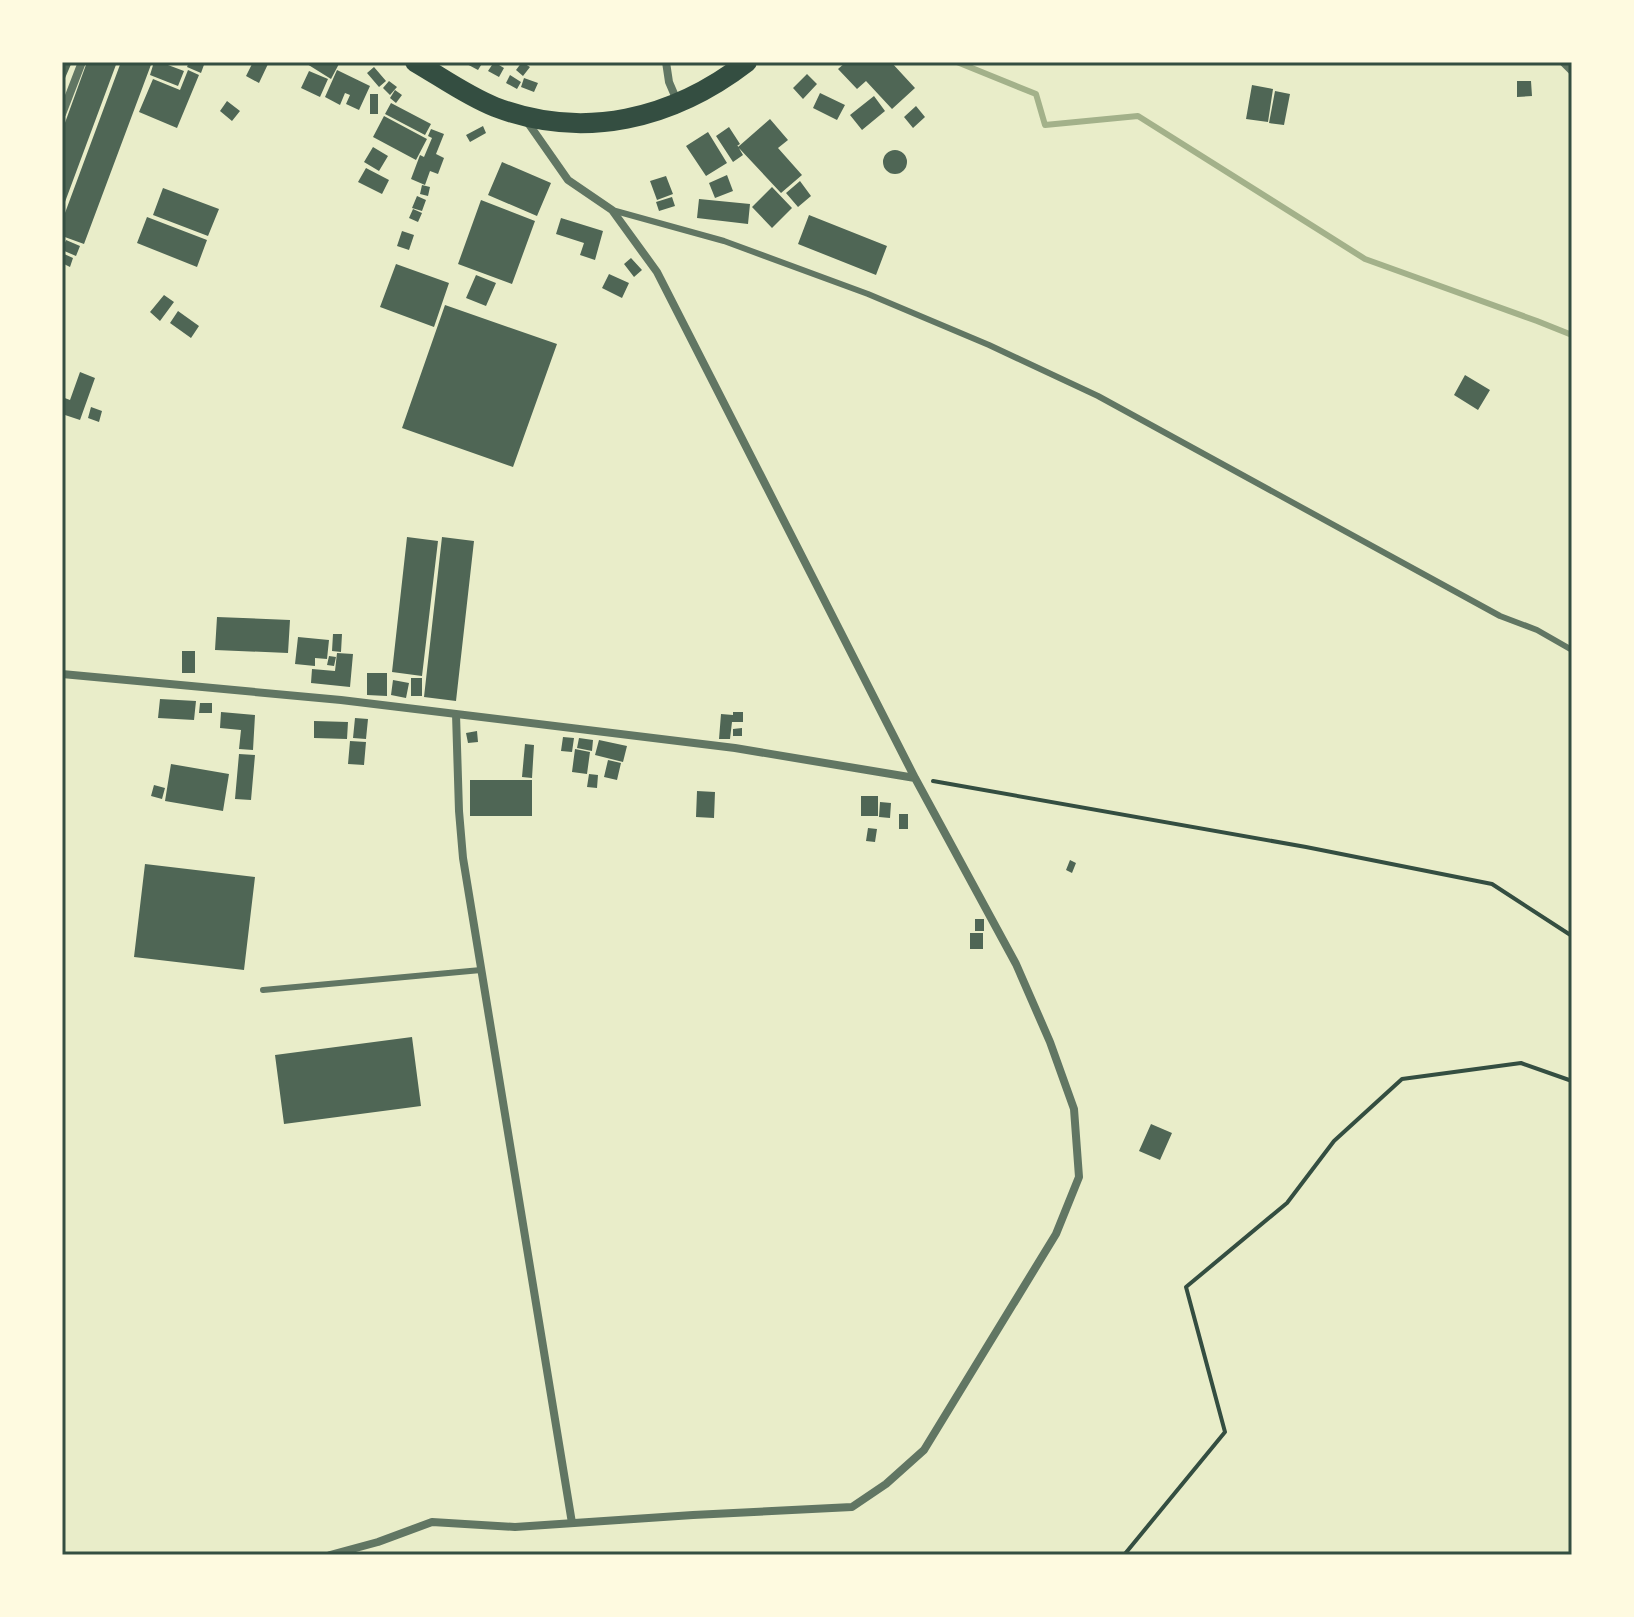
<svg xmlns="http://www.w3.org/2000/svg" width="1634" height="1617" viewBox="0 0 1634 1617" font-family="'Space Grotesk',sans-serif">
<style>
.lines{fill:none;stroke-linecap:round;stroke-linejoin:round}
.stream{stroke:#a3b18a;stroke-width:6}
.building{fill:#4f6655}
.path{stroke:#344e41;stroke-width:4}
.service{stroke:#617663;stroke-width:6}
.minor{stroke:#617663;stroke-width:8}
.trunk{stroke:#344e41;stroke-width:20}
.neatline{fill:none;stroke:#344e41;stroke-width:3}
</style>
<rect width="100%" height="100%" fill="#e9edc9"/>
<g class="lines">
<path class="stream" d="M 957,62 L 1036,94 L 1045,125 L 1138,116 L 1365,259 L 1537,321 L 1572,335"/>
</g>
<path class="building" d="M 62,62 L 72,62 L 62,85 Z
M 87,62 L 117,62 L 62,210 L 62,131 Z
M 121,62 L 152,62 L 84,244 L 62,236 L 62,221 Z
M 154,62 L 160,62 L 184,71 L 178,86 L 150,75 Z
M 189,62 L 205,62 L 201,73 L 187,67 Z
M 253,62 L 263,62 L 268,64 L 259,83 L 246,76 Z
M 308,62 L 340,62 L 331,79 L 307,64 Z
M 463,62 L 483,62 L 478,70 Z
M 494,62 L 504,68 L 499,77 L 488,71 Z
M 522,62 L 530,67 L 523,76 L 516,70 Z
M 846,62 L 891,62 L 915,88 L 892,109 L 866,81 L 857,89 L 838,69 Z
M 374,67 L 386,81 L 379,87 L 367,73 Z
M 188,70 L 199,75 L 177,128 L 139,112 L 153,79 L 180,90 Z
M 337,70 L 370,86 L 359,110 L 346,104 L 350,95 L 345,93 L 340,105 L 325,97 Z
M 309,71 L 328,79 L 320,97 L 301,88 Z
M 807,74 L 817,84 L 803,99 L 793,88 Z
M 510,75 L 521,82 L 517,89 L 506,83 Z
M 524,78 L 538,83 L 534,92 L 521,87 Z
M 389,81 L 397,87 L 390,95 L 383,88 Z
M 1517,81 L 1531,81 L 1532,96 L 1517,97 Z
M 1252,85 L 1273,89 L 1268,122 L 1246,119 Z
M 395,90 L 402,95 L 396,103 L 390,98 Z
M 1275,91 L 1290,94 L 1284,125 L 1269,123 Z
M 820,93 L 845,105 L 837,120 L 813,108 Z
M 370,94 L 378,94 L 378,114 L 370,114 Z
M 874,96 L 885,111 L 862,130 L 850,115 Z
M 227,101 L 240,111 L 232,121 L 220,111 Z
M 391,103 L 431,124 L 425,135 L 385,114 Z
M 916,106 L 925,117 L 913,128 L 904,117 Z
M 384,116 L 427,139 L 416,160 L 373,137 Z
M 770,119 L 788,140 L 778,148 L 802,175 L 781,193 L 738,147 Z
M 483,126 L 486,133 L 470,142 L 466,135 Z
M 729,127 L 740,144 L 737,146 L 736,143 L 743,155 L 733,162 L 716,136 Z
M 431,129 L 444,134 L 436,154 L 444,158 L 438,174 L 430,171 L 425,185 L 411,179 L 420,155 L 424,157 L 432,138 L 428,136 Z
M 708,132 L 727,163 L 706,176 L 686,146 Z
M 373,147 L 388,156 L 379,171 L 364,162 Z
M883 162a12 12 0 1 1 24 0a12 12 0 1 1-24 0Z
M 502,162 L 551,183 L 537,216 L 488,195 Z
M 366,168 L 389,180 L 382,194 L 358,182 Z
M 727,175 L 733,191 L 715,198 L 709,183 Z
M 666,176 L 673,194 L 657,200 L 650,181 Z
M 800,181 L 811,196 L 798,207 L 786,193 Z
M 422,185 L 430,187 L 428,196 L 420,194 Z
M 772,187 L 792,208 L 772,228 L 752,207 Z
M 163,188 L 219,209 L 208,236 L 153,215 Z
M 417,196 L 426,200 L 422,211 L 412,208 Z
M 672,197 L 675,206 L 659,211 L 656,202 Z
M 699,199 L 750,204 L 748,224 L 697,218 Z
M 481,200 L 535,221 L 512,284 L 458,264 Z
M 413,209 L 422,213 L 418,222 L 409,218 Z
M 809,215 L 887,246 L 876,275 L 798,244 Z
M 147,217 L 207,240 L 197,267 L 137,243 Z
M 561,218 L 603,231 L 595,260 L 580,255 L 584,243 L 556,234 Z
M 402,231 L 414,235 L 409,250 L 397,246 Z
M 66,240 L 80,246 L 76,256 L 62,250 Z
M 62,253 L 73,258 L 70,267 L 62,263 Z
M 631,258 L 642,270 L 634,277 L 624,264 Z
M 396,264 L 449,283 L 434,327 L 380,307 Z
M 609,274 L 629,283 L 622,298 L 602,288 Z
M 476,275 L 496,283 L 486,306 L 466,298 Z
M 164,295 L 174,302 L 160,321 L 150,312 Z
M 445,305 L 557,344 L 513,467 L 402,428 Z
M 178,311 L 199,326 L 191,338 L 170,323 Z
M 80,372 L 95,378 L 80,420 L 62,414 L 62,397 L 70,400 Z
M 1465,375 L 1490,390 L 1478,410 L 1454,395 Z
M 91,407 L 102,411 L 99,422 L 88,418 Z
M 407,537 L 438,541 L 422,676 L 392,672 Z
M 442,537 L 474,541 L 456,701 L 424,697 Z
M 217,617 L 290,620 L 288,653 L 215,650 Z
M 333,634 L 342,634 L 341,652 L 332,651 Z
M 298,637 L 329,640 L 327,659 L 315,658 L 315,666 L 295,664 Z
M 182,651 L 195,651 L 195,673 L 182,673 Z
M 337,653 L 353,654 L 350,687 L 311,683 L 312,669 L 335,671 Z
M 329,656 L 336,657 L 334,666 L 327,665 Z
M 367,673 L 387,673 L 387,696 L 367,695 Z
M 411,678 L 422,678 L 422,696 L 411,696 Z
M 393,680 L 409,683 L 406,698 L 391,695 Z
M 160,699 L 196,701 L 194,720 L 158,718 Z
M 200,703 L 212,703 L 212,713 L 199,713 Z
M 221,712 L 255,715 L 253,750 L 239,749 L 241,730 L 220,728 Z
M 733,712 L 743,712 L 743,722 L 732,722 L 730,739 L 719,739 L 721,714 L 733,715 Z
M 355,718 L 368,719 L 366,739 L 353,738 Z
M 314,721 L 348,722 L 347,739 L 314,738 Z
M 742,728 L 742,736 L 733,736 L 733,729 Z
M 477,731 L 478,742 L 468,743 L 466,733 Z
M 563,737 L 574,738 L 572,752 L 561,751 Z
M 579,738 L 593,740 L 592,751 L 577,748 Z
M 599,740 L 627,746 L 623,762 L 595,755 Z
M 350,741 L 366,742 L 364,765 L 348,764 Z
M 525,744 L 534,745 L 532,778 L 522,777 Z
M 575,749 L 590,752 L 587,774 L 572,772 Z
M 239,754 L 255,755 L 251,800 L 235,799 Z
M 608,760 L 621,763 L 617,780 L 604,777 Z
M 171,764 L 229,774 L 223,811 L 165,801 Z
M 589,774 L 598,775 L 597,788 L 587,787 Z
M 470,780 L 532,780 L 532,816 L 470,816 Z
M 154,785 L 165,788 L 162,799 L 151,796 Z
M 697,791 L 715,792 L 714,818 L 696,817 Z
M 861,796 L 878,796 L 878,816 L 861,816 Z
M 880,802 L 891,803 L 890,818 L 879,817 Z
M 899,814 L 908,814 L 908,829 L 899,829 Z
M 868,828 L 877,829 L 875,842 L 866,841 Z
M 1070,860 L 1076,863 L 1072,873 L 1066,870 Z
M 145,864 L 255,877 L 244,970 L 134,957 Z
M 975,919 L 984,919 L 984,931 L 975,931 Z
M 970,933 L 983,933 L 983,949 L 970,949 Z
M 412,1037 L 421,1106 L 284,1124 L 275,1055 Z
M 1151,1124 L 1172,1133 L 1160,1160 L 1139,1151 Z"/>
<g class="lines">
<path class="path" d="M 933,781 L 1306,847 L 1492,884 L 1572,936
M 1124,1555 L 1225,1432 L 1186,1287 L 1287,1203 L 1334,1141 L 1402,1079 L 1521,1063 L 1572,1081"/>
<path class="service" d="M 612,210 L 724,241 L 868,294 L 989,345 L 1098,396 L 1500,616 L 1537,630 L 1572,650
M 263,990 L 481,970"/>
<path class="minor" d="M 666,62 L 669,82 L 678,103
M 1563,62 L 1572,71
M 62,114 L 82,62
M 62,674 L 341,700 L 735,748 L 915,778 L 657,272 L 612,210 L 568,180 L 526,120
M 456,714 L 459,811 L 463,858 L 572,1523
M 330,1555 L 378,1542 L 432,1522 L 515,1527 L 693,1515 L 852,1507 L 886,1484 L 924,1450 L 1056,1234 L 1079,1177 L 1074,1109 L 1050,1042 L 1016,964 L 915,778"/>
<path class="trunk" d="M 415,62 C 441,77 467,96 495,107 C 584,141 673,119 747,62"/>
</g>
<rect width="1634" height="1617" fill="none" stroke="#fefae0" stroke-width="128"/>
<rect x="64" y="64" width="1506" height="1489" class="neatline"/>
</svg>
